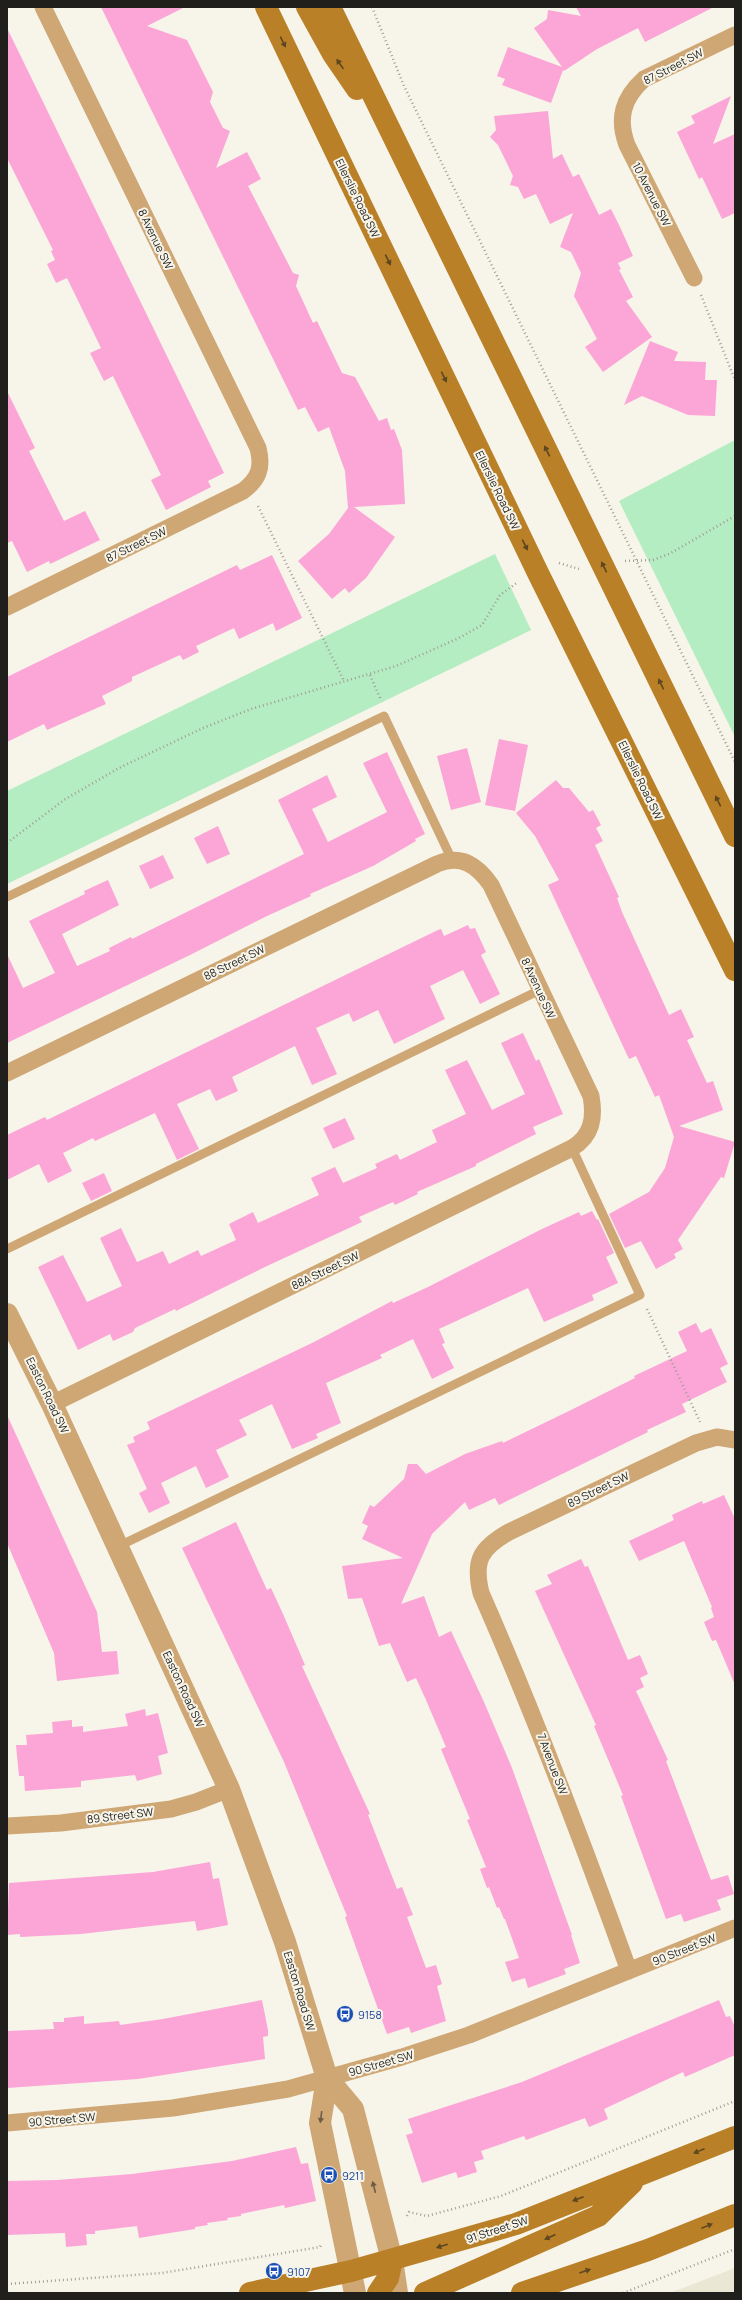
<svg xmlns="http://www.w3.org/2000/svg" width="742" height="2300" viewBox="0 0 742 2300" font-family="Manrope,sans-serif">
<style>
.built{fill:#ebe7d5}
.green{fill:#b4edc1}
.building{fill:#fca5d7}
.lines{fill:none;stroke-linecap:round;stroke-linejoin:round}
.path{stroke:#a09e96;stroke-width:2.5;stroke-dasharray:1 3;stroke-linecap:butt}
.service{stroke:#cea775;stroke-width:9}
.minor{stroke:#cea775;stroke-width:17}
.tertiary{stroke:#cea775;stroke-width:22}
.secondary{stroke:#b98028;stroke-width:22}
.oneway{fill:#5d4620}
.oneway2{fill:#6e5c44}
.labels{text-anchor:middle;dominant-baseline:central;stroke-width:4;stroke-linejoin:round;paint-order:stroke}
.street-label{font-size:11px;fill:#201f1b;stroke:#f7f4e9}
.transit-label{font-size:11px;fill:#164399;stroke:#f7f4e9;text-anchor:start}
</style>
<rect width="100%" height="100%" fill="#f7f4e9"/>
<path class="built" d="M 735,2268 L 735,2293 L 670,2293 Z"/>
<path class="green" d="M 735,440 L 735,737 L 619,501 Z
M 495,554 L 531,630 L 7,884 L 7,791 Z"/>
<path class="building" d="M 101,7 L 185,7 L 147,26 L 187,40 L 213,92 L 210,102 L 223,128 L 230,131 L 216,168 L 247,152 L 261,179 L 248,186 L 293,273 L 299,275 L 296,286 L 313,323 L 317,321 L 342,373 L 355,377 L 379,421 L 387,418 L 391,430 L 394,429 L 402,450 L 405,504 L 354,507 L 395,537 L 366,578 L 349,593 L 345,588 L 332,599 L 298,561 L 329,534 L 348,508 L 345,471 L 329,427 L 318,432 L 305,407 L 298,410 Z
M 576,7 L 714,7 L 645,42 L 638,28 L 597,49 L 564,71 L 563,70 L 551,103 L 502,85 L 505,79 L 497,76 L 508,47 L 562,67 L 534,28 L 547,19 L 548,10 L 581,16 Z
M 7,28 L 224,473 L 208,481 L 211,487 L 166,510 L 151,480 L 161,475 L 113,376 L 104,381 L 90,353 L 101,348 L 67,278 L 56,283 L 47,264 L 55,260 L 51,251 L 53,250 L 7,158 Z
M 731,96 L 713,144 L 735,134 L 735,213 L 722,219 L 702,177 L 699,179 L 677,132 L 695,123 L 691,116 Z
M 548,111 L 553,159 L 562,154 L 573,177 L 579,174 L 599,215 L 611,209 L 620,227 L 633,256 L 618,263 L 621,269 L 619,270 L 633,297 L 626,301 L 652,337 L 603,372 L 585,347 L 597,339 L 574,296 L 581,273 L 571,252 L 560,247 L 573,213 L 550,224 L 536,194 L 524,199 L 518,187 L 510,185 L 513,176 L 498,145 L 490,137 L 496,130 L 494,116 Z
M 650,341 L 678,352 L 674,361 L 706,362 L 705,380 L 717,380 L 715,416 L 688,415 L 642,396 L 624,405 Z
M 7,391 L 35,448 L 29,451 L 64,521 L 85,511 L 100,540 L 50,564 L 49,561 L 27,572 L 12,541 L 7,543 Z
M 272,555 L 302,618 L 276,631 L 273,623 L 239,639 L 234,628 L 196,646 L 199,652 L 183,660 L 180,655 L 132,677 L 132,681 L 102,696 L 106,704 L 47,730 L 44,724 L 7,742 L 7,677 L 237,565 L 240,570 Z
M 499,739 L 528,745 L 515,811 L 485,805 Z
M 467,748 L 481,802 L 451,810 L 437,756 Z
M 387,752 L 425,834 L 415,839 L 416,841 L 373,866 L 310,894 L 311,896 L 267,916 L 190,955 L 7,1043 L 7,954 L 23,988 L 55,973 L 29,921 L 85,894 L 84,891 L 108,880 L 119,905 L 62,934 L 77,966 L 110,951 L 109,948 L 131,937 L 132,939 L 304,854 L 278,800 L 327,775 L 337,797 L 312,809 L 328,842 L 387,812 L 363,763 Z
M 556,780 L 563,788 L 569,788 L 589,812 L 593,810 L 601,825 L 596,828 L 603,841 L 595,845 L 619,897 L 617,898 L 622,912 L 669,1015 L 681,1009 L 694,1037 L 687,1040 L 707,1083 L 713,1081 L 723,1110 L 679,1126 L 735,1142 L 724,1178 L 721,1177 L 678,1240 L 683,1249 L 674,1254 L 676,1258 L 656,1269 L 641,1241 L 625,1248 L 609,1214 L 649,1192 L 665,1168 L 674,1137 L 659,1095 L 655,1097 L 636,1056 L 629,1059 L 548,885 L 559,880 L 535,836 L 516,813 Z
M 218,826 L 230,854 L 207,864 L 194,838 Z
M 163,855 L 174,878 L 150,889 L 139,866 Z
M 468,925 L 470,929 L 475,928 L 486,952 L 481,955 L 500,994 L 480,1004 L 463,970 L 430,986 L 445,1019 L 394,1044 L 378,1010 L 353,1022 L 349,1013 L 316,1028 L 337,1074 L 312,1085 L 295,1046 L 232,1077 L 238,1091 L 216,1101 L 210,1089 L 177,1104 L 199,1149 L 177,1160 L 155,1113 L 95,1141 L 93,1138 L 63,1153 L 72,1171 L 48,1183 L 39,1164 L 7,1180 L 7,1135 L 45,1117 L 47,1120 L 438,930 L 441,929 L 444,936 Z
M 523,1033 L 536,1061 L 539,1059 L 563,1114 L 533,1127 L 536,1134 L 476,1164 L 476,1166 L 417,1192 L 418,1194 L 395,1205 L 393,1202 L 359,1217 L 362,1222 L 267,1266 L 176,1311 L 175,1309 L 135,1328 L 133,1332 L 113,1341 L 110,1334 L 78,1350 L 38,1267 L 63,1255 L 87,1302 L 122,1286 L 100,1238 L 121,1228 L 137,1262 L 163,1251 L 169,1264 L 198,1250 L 201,1256 L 236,1240 L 229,1224 L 253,1212 L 258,1223 L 319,1195 L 311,1178 L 335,1167 L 343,1183 L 377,1168 L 375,1164 L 397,1154 L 400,1160 L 437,1142 L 432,1130 L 466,1114 L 445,1070 L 467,1060 L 492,1110 L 525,1094 L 501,1043 Z
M 345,1118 L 355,1139 L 333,1149 L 323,1128 Z
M 104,1173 L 112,1191 L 91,1201 L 82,1183 Z
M 592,1211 L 597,1220 L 598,1219 L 614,1253 L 606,1257 L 618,1283 L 592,1295 L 594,1300 L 544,1322 L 528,1288 L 439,1329 L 445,1343 L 442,1344 L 454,1368 L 432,1379 L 413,1339 L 380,1355 L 382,1358 L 326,1383 L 341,1423 L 316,1434 L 318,1438 L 292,1449 L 272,1404 L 239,1420 L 247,1435 L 216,1450 L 229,1477 L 206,1488 L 196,1466 L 161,1483 L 170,1503 L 149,1513 L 139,1493 L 147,1489 L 127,1445 L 135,1442 L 133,1437 L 150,1429 L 147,1422 L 314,1342 L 392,1301 L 393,1303 L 428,1287 L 542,1229 L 579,1212 L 581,1216 Z
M 696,1323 L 701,1333 L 711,1328 L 728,1364 L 720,1368 L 727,1382 L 682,1404 L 686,1412 L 647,1430 L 648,1432 L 513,1498 L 499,1505 L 495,1498 L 469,1510 L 465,1502 L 432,1534 L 401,1604 L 424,1596 L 439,1637 L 451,1631 L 484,1702 L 512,1768 L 572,1935 L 571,1935 L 580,1963 L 564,1969 L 566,1974 L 528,1988 L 525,1978 L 512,1982 L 505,1962 L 519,1958 L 505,1919 L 504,1919 L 499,1907 L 497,1908 L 489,1887 L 487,1888 L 480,1869 L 486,1867 L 467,1820 L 470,1819 L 441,1749 L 446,1747 L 426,1700 L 416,1678 L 407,1682 L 390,1643 L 379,1646 L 362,1598 L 348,1599 L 342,1566 L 403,1558 L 362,1539 L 368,1526 L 362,1523 L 370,1505 L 374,1507 L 404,1479 L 408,1464 L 417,1464 L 426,1474 L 465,1454 L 502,1441 L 503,1443 L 571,1410 L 635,1378 L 634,1376 L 687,1351 L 678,1332 Z
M 7,1415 L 97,1612 L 102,1652 L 117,1651 L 119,1674 L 57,1681 L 54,1653 L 7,1543 Z
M 724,1495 L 735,1519 L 735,1685 L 716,1640 L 712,1641 L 704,1622 L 714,1617 L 711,1608 L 712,1607 L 684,1541 L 639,1561 L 629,1541 L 674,1520 L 672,1515 L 702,1501 L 703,1504 Z
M 236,1522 L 267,1590 L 271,1588 L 283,1614 L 305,1665 L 302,1666 L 370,1814 L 368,1815 L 397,1889 L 402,1887 L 413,1915 L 407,1917 L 426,1968 L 436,1965 L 442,1984 L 437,1986 L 446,2021 L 411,2033 L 409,2027 L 387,2034 L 345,1917 L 347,1916 L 284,1762 L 182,1548 Z
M 581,1559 L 585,1567 L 588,1566 L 628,1660 L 640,1655 L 648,1674 L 640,1678 L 644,1687 L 636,1691 L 668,1760 L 666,1761 L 711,1880 L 728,1875 L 734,1894 L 717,1900 L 721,1910 L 684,1922 L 681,1914 L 666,1919 L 621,1796 L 623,1795 L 594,1726 L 596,1725 L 535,1591 L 552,1584 L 547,1575 Z
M 145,1709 L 146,1716 L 158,1713 L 168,1753 L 158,1756 L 162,1774 L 137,1781 L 135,1775 L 81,1781 L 81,1787 L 25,1791 L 24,1776 L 19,1776 L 16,1745 L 27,1745 L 26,1735 L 53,1733 L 52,1722 L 72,1720 L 72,1727 L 83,1726 L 83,1732 L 128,1726 L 125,1714 Z
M 210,1862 L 213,1879 L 219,1878 L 228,1925 L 197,1931 L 195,1921 L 81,1934 L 20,1937 L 20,1934 L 7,1935 L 9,1883 L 153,1872 Z
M 262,2000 L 268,2030 L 268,2036 L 263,2037 L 265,2059 L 138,2079 L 7,2088 L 7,2031 L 54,2029 L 53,2022 L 64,2022 L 64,2018 L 84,2016 L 84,2024 L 119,2021 L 120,2025 L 163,2019 Z
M 719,2000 L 726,2017 L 730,2016 L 735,2027 L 735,2055 L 685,2077 L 683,2072 L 604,2109 L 608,2119 L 589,2127 L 585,2118 L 526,2140 L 524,2136 L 481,2151 L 484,2159 L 474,2162 L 477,2172 L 458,2178 L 456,2172 L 422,2183 L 406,2135 L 413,2133 L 408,2119 L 522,2082 Z
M 296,2147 L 301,2164 L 308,2163 L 316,2201 L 285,2208 L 284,2205 L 241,2214 L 241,2216 L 227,2218 L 228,2220 L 207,2223 L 208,2225 L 195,2227 L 195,2229 L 157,2235 L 139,2238 L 137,2226 L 95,2231 L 95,2234 L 86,2234 L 87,2245 L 66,2247 L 65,2233 L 7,2235 L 7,2181 L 57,2180 L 132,2174 L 232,2161 Z"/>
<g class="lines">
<path class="path" d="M 372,7 L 404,86 L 735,762
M 701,295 L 735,380
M 258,506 L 344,681
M 625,561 L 653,560 L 669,554 L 735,516
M 559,563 L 579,569
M 370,675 L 381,700
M 7,843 L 64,800 L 119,768 L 203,728 L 251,709 L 396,666 L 459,638 L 482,625 L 500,595 L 518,582
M 647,1309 L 700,1422
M 407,2216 L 409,2212 L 427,2216 L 501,2196 L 735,2101
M 7,2284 L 162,2273 L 320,2247 L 321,2245
M 623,2293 L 735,2249"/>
<path class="service" d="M 7,897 L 384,716 L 452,860
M 7,1249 L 540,990
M 119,1546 L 640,1295 L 572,1148"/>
<path class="minor" d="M 694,278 L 627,145 C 617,118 623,98 644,79 L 735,35
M 7,607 L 243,491 C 259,479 263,467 258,448 L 43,7
M 7,1073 L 437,864 C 461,854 477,865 491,885 L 591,1096 C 595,1118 592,1136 572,1148 L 52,1404
M 7,1826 L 61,1823 L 171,1809 L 196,1802 L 229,1789
M 629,1971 C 583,1843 536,1718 481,1593 C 473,1560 481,1548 509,1532 L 696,1443 L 717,1437 L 735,1440
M 7,2123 L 173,2108 L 288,2089 L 402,2057 L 469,2035 L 735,1928"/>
<path class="tertiary" d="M 7,1314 L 52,1404 L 229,1789 L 285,1942 L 327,2078 L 353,2109 L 392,2260 L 397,2293
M 327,2078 L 320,2123 L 355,2293"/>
<path class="secondary" d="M 266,7 L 538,573 L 735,970
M 307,7 L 333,54 L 357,89
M 330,7 L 735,836
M 250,2293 L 351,2271 L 516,2224 L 735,2137
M 378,2293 L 388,2278 L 392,2260
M 425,2293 L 598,2216 L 632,2183
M 522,2293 L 648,2250 L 735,2215"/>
</g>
<defs><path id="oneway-solid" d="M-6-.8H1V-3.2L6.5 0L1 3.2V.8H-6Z"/></defs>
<g class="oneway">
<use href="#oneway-solid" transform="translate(283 42) rotate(64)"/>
<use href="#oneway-solid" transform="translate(340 64) rotate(-125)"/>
<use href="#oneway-solid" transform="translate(388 260) rotate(64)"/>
<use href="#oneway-solid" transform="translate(444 377) rotate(64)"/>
<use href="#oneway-solid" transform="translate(547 451) rotate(-116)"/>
<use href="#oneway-solid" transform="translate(525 545) rotate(64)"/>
<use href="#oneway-solid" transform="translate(604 567) rotate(-116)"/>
<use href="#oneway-solid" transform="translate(661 684) rotate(-116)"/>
<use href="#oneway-solid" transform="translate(718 801) rotate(-116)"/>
<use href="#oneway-solid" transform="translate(699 2151) rotate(158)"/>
<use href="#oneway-solid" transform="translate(578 2199) rotate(159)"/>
<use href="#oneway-solid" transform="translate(707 2226) rotate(-22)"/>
<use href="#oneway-solid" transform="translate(550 2237) rotate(156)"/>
<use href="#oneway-solid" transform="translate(442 2246) rotate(163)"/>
<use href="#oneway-solid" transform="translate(585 2271) rotate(-19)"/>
</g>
<g class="oneway2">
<use href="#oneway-solid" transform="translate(321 2117) rotate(97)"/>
<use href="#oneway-solid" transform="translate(374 2187) rotate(-104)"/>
</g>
<defs>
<g id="bus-disc" transform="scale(0.9)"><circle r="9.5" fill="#1a4fb4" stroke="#f7f4e9"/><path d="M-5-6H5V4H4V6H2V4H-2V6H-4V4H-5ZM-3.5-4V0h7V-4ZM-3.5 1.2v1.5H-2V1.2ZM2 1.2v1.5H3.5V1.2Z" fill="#fff"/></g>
</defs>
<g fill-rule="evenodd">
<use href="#bus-disc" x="345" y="2014"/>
<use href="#bus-disc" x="329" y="2175"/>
<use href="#bus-disc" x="274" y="2271"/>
</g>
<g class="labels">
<g class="street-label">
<text transform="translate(673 66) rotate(-27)">87 Street SW</text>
<text transform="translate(652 194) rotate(63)">10 Avenue SW</text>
<text transform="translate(358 198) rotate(64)">Ellerslie Road SW</text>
<text transform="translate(156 239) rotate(64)">8 Avenue SW</text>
<text transform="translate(498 490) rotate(64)">Ellerslie Road SW</text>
<text transform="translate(136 544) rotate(-26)">87 Street SW</text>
<text transform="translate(641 780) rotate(64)">Ellerslie Road SW</text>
<text transform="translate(234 962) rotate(-26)">88 Street SW</text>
<text transform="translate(539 988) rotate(65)">8 Avenue SW</text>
<text transform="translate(325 1270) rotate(-26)">88A Street SW</text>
<text transform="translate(48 1395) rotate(64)">Easton Road SW</text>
<text transform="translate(598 1489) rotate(-26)">89 Street SW</text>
<text transform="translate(184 1689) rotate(65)">Easton Road SW</text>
<text transform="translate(553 1764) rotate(69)">7 Avenue SW</text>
<text transform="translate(120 1815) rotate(-7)">89 Street SW</text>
<text transform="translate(684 1949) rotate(-22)">90 Street SW</text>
<text transform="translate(300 1991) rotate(73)">Easton Road SW</text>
<text transform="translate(381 2063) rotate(-16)">90 Street SW</text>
<text transform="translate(62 2119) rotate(-5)">90 Street SW</text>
<text transform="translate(497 2229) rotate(-18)">91 Street SW</text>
</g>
<g class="transit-label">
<text x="358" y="2014">9158</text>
<text x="342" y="2175">9211</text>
<text x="287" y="2271">9107</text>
</g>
</g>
<rect width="742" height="2300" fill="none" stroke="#201f1b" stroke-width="16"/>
</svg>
